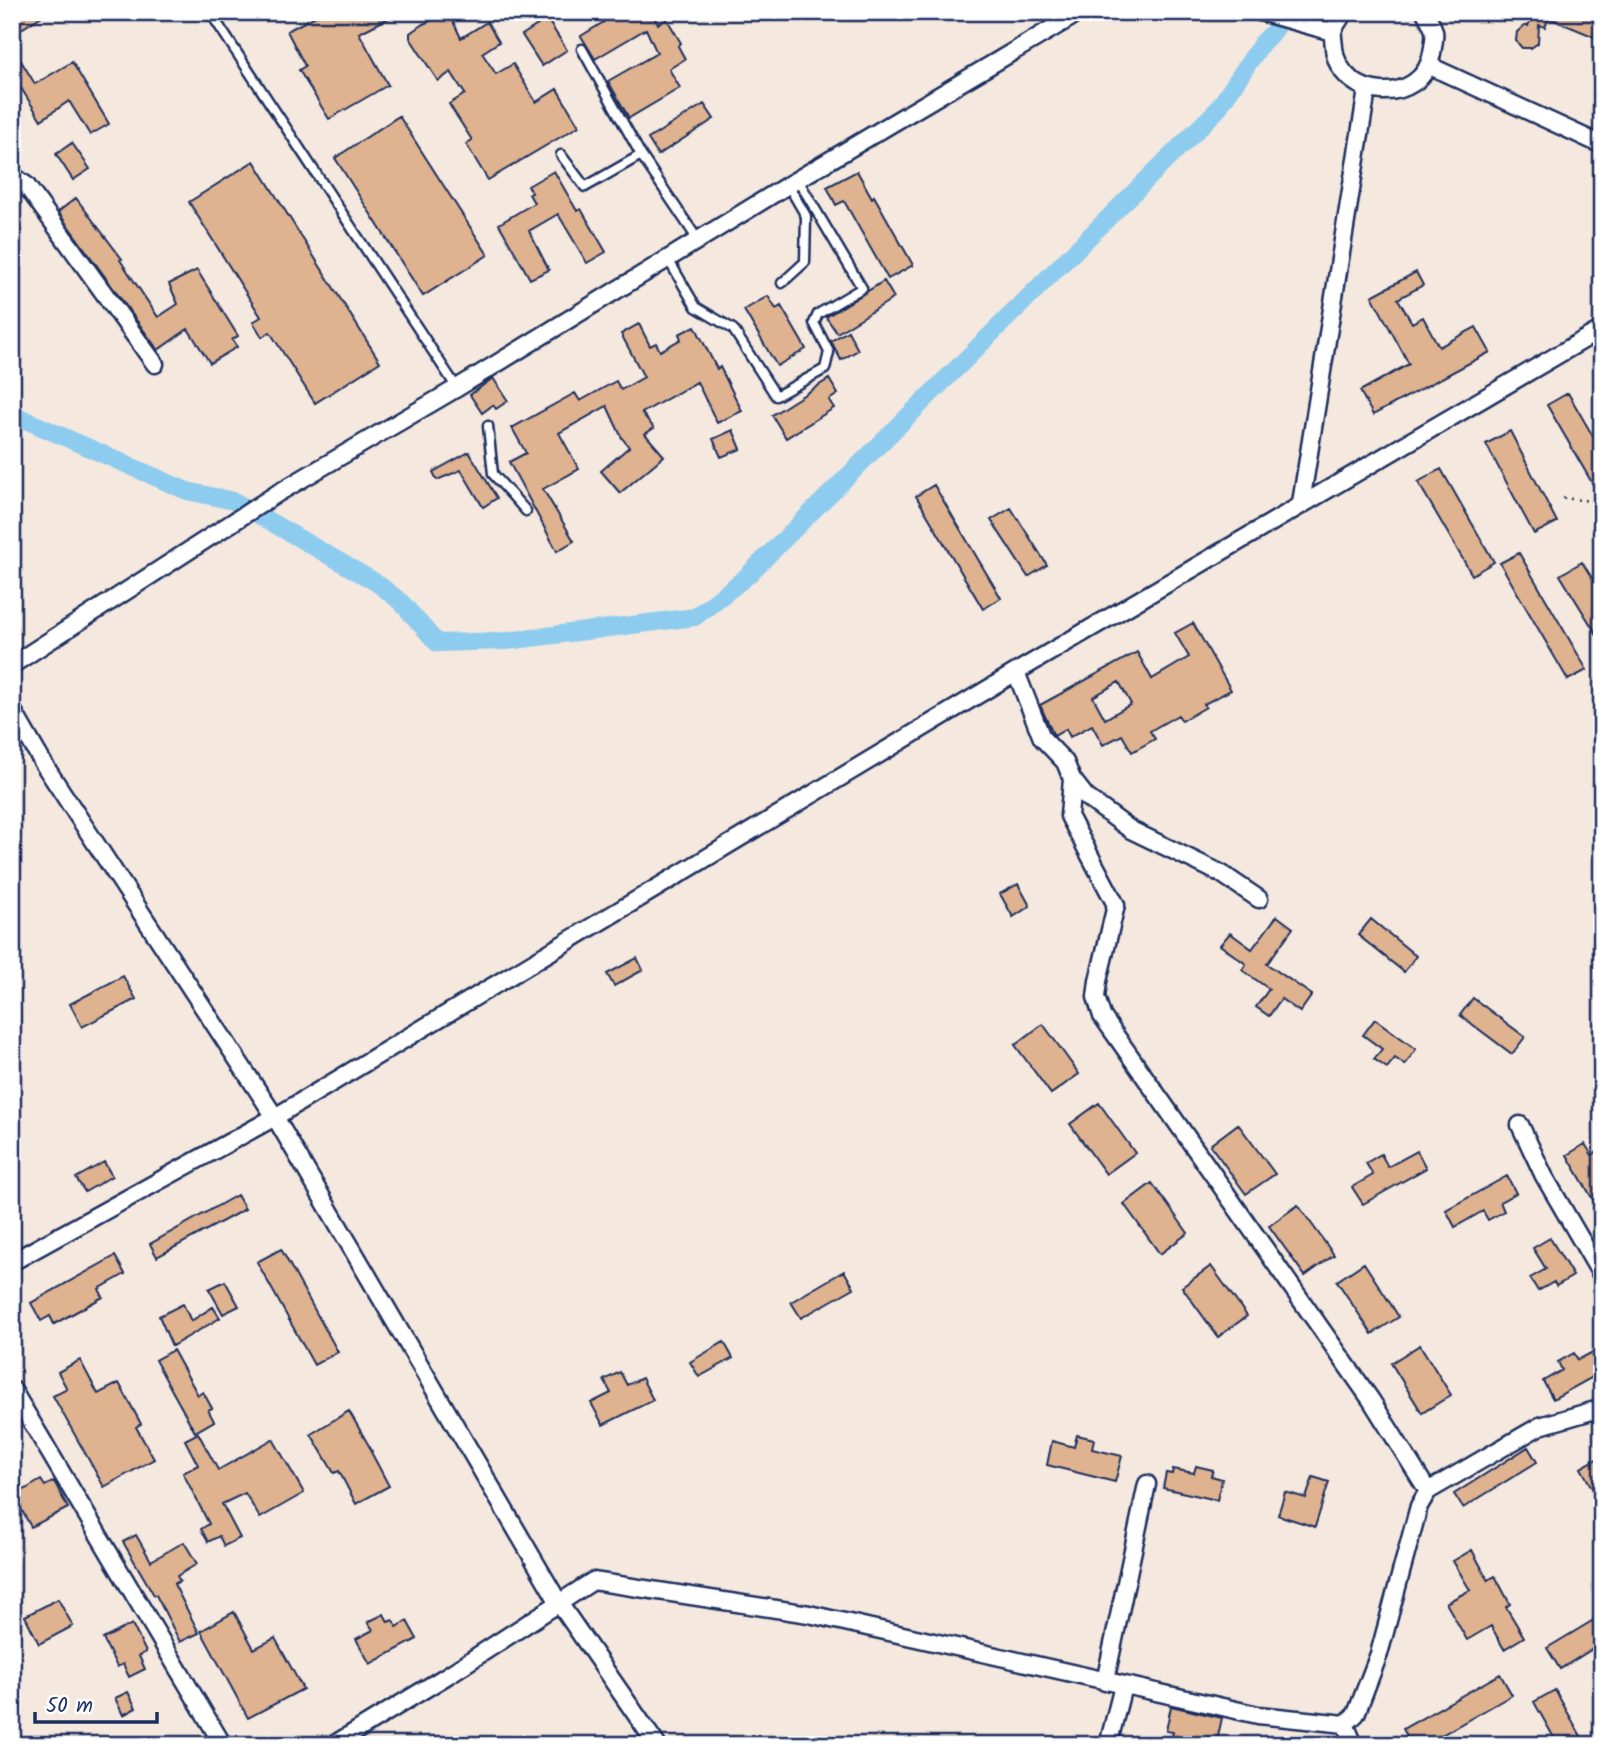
<svg xmlns="http://www.w3.org/2000/svg" width="1614" height="1757" viewBox="0 0 1614 1757" font-family="Kalam,sans-serif">
<style>
.lines{fill:none;stroke-linecap:round;stroke-linejoin:round}
.canal{stroke:#8eccef;stroke-width:18}
.building{fill:#dfb290;stroke:#1b2f5e;stroke-width:2;fill-rule:evenodd}
.lane-casing{stroke:#1b2f5e;stroke-width:13}
.street-casing{stroke:#1b2f5e;stroke-width:21}
.path{stroke:#1b2f5e;stroke-width:2.5;stroke-dasharray:2 5;stroke-linecap:butt}
.lane{stroke:#fff;stroke-width:8}
.street{stroke:#fff;stroke-width:16}
</style>
<rect width="100%" height="100%" fill="#f5e8de"/>
<filter id="ink" filterUnits="userSpaceOnUse"><feTurbulence type="fractalNoise" baseFrequency=".0143" numOctaves="2"/><feDisplacementMap in="SourceGraphic" scale="14" xChannelSelector="R" yChannelSelector="G"/><feConvolveMatrix kernelMatrix="1 2 1 2 8 2 1 2 1" color-interpolation-filters="sRGB"/></filter>
<g filter="url(#ink)">
<g class="lines">
<path class="canal" d="M 12,414 L 187,491 L 234,501 L 377,583 L 401,602 L 437,643 L 507,641 L 695,617 L 746,577 L 1217,110 L 1262,43 L 1275,30"/>
</g>
<path class="building" d="M 12,12 L 48,12 L 12,35 Z
M 323,12 L 401,12 L 359,33 L 388,85 L 329,119 L 299,70 L 305,66 L 287,31 Z
M 620,12 L 651,12 L 658,24 L 667,19 L 681,43 L 678,46 L 685,59 L 669,69 L 680,88 L 629,118 L 608,81 L 657,53 L 646,29 L 595,59 L 581,36 Z
M 1509,12 L 1602,12 L 1602,40 L 1549,18 L 1545,27 L 1539,25 L 1538,43 L 1531,48 L 1522,48 L 1516,41 L 1517,32 L 1524,26 L 1528,26 L 1530,21 Z
M 449,13 L 461,38 L 487,22 L 499,42 L 482,53 L 496,74 L 513,64 L 536,102 L 557,89 L 579,126 L 488,180 L 466,144 L 472,140 L 449,104 L 465,94 L 451,72 L 438,81 L 410,38 L 410,33 L 423,24 Z
M 547,19 L 567,50 L 542,66 L 522,35 Z
M 12,46 L 35,84 L 72,62 L 109,124 L 90,135 L 69,101 L 41,120 L 21,88 L 12,93 Z
M 704,104 L 714,119 L 658,155 L 648,139 Z
M 399,116 L 488,255 L 423,296 L 335,158 Z
M 72,143 L 90,169 L 73,180 L 56,154 Z
M 254,161 L 380,362 L 315,403 L 270,332 L 262,337 L 253,322 L 261,317 L 189,202 Z
M 554,171 L 577,211 L 581,209 L 606,252 L 587,263 L 558,214 L 529,231 L 549,270 L 530,279 L 499,224 L 534,203 L 529,194 L 532,193 L 528,186 Z
M 857,171 L 872,198 L 874,196 L 913,265 L 888,279 L 844,201 L 836,205 L 827,187 Z
M 76,198 L 122,259 L 120,260 L 158,317 L 178,304 L 169,284 L 197,270 L 238,336 L 232,340 L 237,347 L 210,363 L 188,329 L 158,350 L 58,212 Z
M 1416,272 L 1423,285 L 1398,299 L 1412,323 L 1423,317 L 1439,347 L 1476,327 L 1490,352 L 1373,415 L 1360,391 L 1409,364 L 1372,296 Z
M 884,281 L 894,298 L 837,333 L 826,317 Z
M 768,296 L 776,309 L 781,306 L 806,349 L 777,366 L 744,310 Z
M 639,324 L 650,346 L 656,343 L 660,351 L 681,339 L 679,334 L 695,326 L 717,369 L 720,367 L 742,411 L 717,423 L 697,382 L 642,413 L 654,428 L 645,434 L 664,456 L 620,493 L 601,471 L 629,447 L 622,438 L 607,406 L 559,433 L 579,469 L 543,489 L 574,541 L 557,551 L 509,462 L 526,453 L 512,428 L 575,393 L 580,401 L 616,381 L 621,390 L 644,377 L 621,334 Z
M 848,331 L 858,350 L 841,360 L 831,341 Z
M 493,378 L 508,401 L 496,409 L 493,405 L 482,413 L 470,395 Z
M 829,379 L 838,394 L 829,400 L 834,408 L 786,438 L 772,415 Z
M 1568,393 L 1602,452 L 1602,500 L 1547,405 Z
M 733,430 L 741,449 L 721,457 L 713,439 Z
M 1510,431 L 1557,522 L 1534,534 L 1486,444 Z
M 469,452 L 497,498 L 483,507 L 461,470 L 437,480 L 433,472 Z
M 1441,469 L 1494,562 L 1472,575 L 1418,482 Z
M 934,485 L 1001,598 L 983,609 L 916,496 Z
M 1011,508 L 1047,565 L 1028,577 L 991,520 Z
M 1519,553 L 1587,670 L 1568,680 L 1500,563 Z
M 1582,562 L 1602,594 L 1602,643 L 1560,575 Z
M 1193,623 L 1231,690 L 1204,704 L 1206,707 L 1182,721 L 1178,715 L 1150,731 L 1155,739 L 1132,752 L 1122,735 L 1103,745 L 1092,725 L 1070,737 L 1066,729 L 1054,736 L 1053,734 L 1040,705 L 1137,652 L 1152,679 L 1189,657 L 1175,633 ZM 1119,682 L 1131,704 L 1105,719 L 1093,697 Z
M 1018,884 L 1030,906 L 1013,917 L 1000,894 Z
M 1277,916 L 1293,928 L 1267,964 L 1312,995 L 1300,1012 L 1281,999 L 1269,1016 L 1256,1007 L 1269,989 L 1242,970 L 1246,964 L 1220,945 L 1230,933 L 1252,949 Z
M 1371,919 L 1416,956 L 1404,972 L 1358,935 Z
M 637,958 L 643,970 L 614,986 L 607,974 Z
M 123,976 L 136,999 L 82,1027 L 70,1004 Z
M 1473,998 L 1525,1037 L 1512,1054 L 1460,1015 Z
M 1375,1019 L 1416,1049 L 1405,1065 L 1395,1058 L 1387,1068 L 1374,1059 L 1382,1049 L 1363,1035 Z
M 1043,1024 L 1079,1074 L 1051,1094 L 1015,1045 Z
M 1099,1103 L 1135,1153 L 1106,1174 L 1070,1124 Z
M 1238,1124 L 1275,1174 L 1246,1194 L 1210,1145 Z
M 1585,1144 L 1592,1155 L 1602,1149 L 1602,1215 L 1567,1155 Z
M 1417,1151 L 1426,1168 L 1363,1204 L 1352,1187 L 1373,1175 L 1366,1163 L 1381,1154 L 1388,1167 Z
M 104,1162 L 112,1176 L 85,1192 L 76,1178 Z
M 1507,1176 L 1516,1193 L 1500,1202 L 1504,1211 L 1488,1220 L 1483,1211 L 1455,1227 L 1446,1210 Z
M 1152,1183 L 1188,1233 L 1160,1254 L 1124,1204 Z
M 237,1195 L 245,1209 L 157,1257 L 150,1244 Z
M 1298,1205 L 1334,1255 L 1305,1276 L 1269,1226 Z
M 1550,1238 L 1573,1276 L 1556,1286 L 1554,1282 L 1538,1291 L 1530,1278 L 1546,1269 L 1533,1248 Z
M 281,1249 L 338,1352 L 314,1365 L 257,1262 Z
M 115,1256 L 125,1274 L 99,1289 L 103,1297 L 54,1324 L 50,1316 L 41,1321 L 31,1303 Z
M 1364,1263 L 1399,1317 L 1372,1334 L 1337,1281 Z
M 1211,1266 L 1247,1316 L 1218,1337 L 1182,1287 Z
M 844,1271 L 854,1288 L 801,1318 L 791,1302 Z
M 225,1281 L 239,1306 L 223,1314 L 209,1289 Z
M 183,1304 L 191,1321 L 213,1307 L 220,1318 L 172,1346 L 159,1316 Z
M 724,1342 L 733,1358 L 699,1377 L 690,1362 Z
M 1420,1345 L 1451,1395 L 1422,1413 L 1391,1363 Z
M 1602,1347 L 1602,1372 L 1553,1399 L 1543,1381 L 1562,1370 L 1558,1362 L 1574,1353 L 1578,1360 Z
M 173,1350 L 198,1395 L 203,1392 L 212,1408 L 208,1410 L 214,1421 L 195,1432 L 155,1360 Z
M 80,1360 L 98,1394 L 119,1383 L 141,1424 L 136,1427 L 154,1459 L 104,1487 L 53,1396 L 67,1389 L 58,1372 Z
M 620,1372 L 627,1385 L 642,1378 L 653,1400 L 603,1425 L 591,1403 L 611,1393 L 604,1380 Z
M 349,1411 L 372,1451 L 371,1452 L 389,1486 L 356,1504 L 339,1471 L 334,1473 L 311,1434 Z
M 198,1433 L 218,1470 L 273,1439 L 304,1493 L 260,1518 L 245,1493 L 222,1504 L 240,1538 L 224,1546 L 219,1536 L 208,1542 L 201,1529 L 209,1524 L 183,1473 L 198,1465 L 185,1440 Z
M 1077,1435 L 1094,1439 L 1092,1449 L 1122,1456 L 1115,1482 L 1047,1465 L 1052,1441 L 1074,1447 Z
M 1528,1447 L 1537,1462 L 1463,1508 L 1454,1494 Z
M 1602,1456 L 1602,1506 L 1581,1468 Z
M 1196,1466 L 1213,1470 L 1211,1476 L 1222,1479 L 1217,1500 L 1163,1488 L 1166,1473 L 1172,1474 L 1173,1469 L 1194,1473 Z
M 1313,1477 L 1329,1482 L 1315,1527 L 1278,1515 L 1285,1492 L 1306,1498 Z
M 41,1480 L 45,1486 L 54,1481 L 68,1508 L 31,1527 L 14,1496 Z
M 136,1535 L 151,1561 L 184,1542 L 197,1564 L 177,1576 L 180,1581 L 174,1584 L 199,1633 L 180,1642 L 156,1595 L 154,1595 L 123,1542 Z
M 1472,1550 L 1488,1580 L 1495,1576 L 1510,1604 L 1506,1607 L 1524,1637 L 1504,1649 L 1491,1626 L 1467,1640 L 1446,1603 L 1470,1590 L 1453,1561 Z
M 58,1599 L 73,1626 L 39,1644 L 25,1616 Z
M 234,1612 L 254,1649 L 275,1638 L 303,1689 L 248,1718 L 201,1631 Z
M 384,1614 L 388,1622 L 393,1620 L 397,1627 L 407,1621 L 417,1639 L 370,1664 L 356,1639 L 373,1630 L 368,1622 Z
M 1602,1615 L 1602,1643 L 1560,1669 L 1547,1648 Z
M 132,1624 L 146,1652 L 139,1656 L 145,1669 L 129,1677 L 123,1664 L 117,1667 L 103,1639 Z
M 1500,1674 L 1512,1695 L 1424,1745 L 1412,1745 L 1403,1729 Z
M 1555,1690 L 1586,1745 L 1558,1745 L 1534,1702 Z
M 128,1692 L 136,1708 L 123,1715 L 115,1698 Z
M 1171,1706 L 1222,1718 L 1216,1745 L 1170,1745 L 1173,1732 L 1166,1731 Z"/>
<g class="lines">
<g class="lane-casing">
<path id="lane" d="M 210,12 L 457,388
M 582,49 L 641,155 L 698,240
M 561,155 L 585,187 L 641,155
M 668,259 L 696,307 L 733,329 L 776,396 L 825,369 L 829,352 L 814,323 L 818,314 L 862,288 L 798,180
M 782,283 L 805,262 L 806,216 L 788,185
M 488,426 L 493,474 L 526,511"/>
</g>
<g class="street-casing">
<path id="street" d="M 1260,12 L 1333,32
M 1344,12 C 1341,18 1335,25 1333,31 C 1332,36 1334,43 1334,48 C 1340,102 1423,107 1432,53 C 1436,31 1436,32 1425,12
M 1430,66 L 1602,145
M 12,175 L 26,185 L 155,364
M 1301,503 L 1367,90
M 12,665 L 278,493 L 457,388 L 788,185 L 1080,12
M 1016,672 L 1042,738 L 1065,762 L 1072,779 L 1086,797 L 1131,830 L 1222,874 L 1259,899
M 12,709 L 43,763 L 275,1117 L 559,1603 L 657,1745
M 1072,779 L 1069,816 L 1116,905 L 1098,981 L 1096,997 L 1102,1016 L 1371,1400 L 1428,1491
M 1520,1125 L 1544,1176 L 1602,1276
M 12,1262 L 275,1117 L 1016,672 L 1602,329
M 12,1389 L 223,1745
M 1105,1682 L 1147,1484
M 1345,1724 L 1354,1745
M 333,1745 L 448,1675 L 593,1581 L 809,1614 L 1258,1715 L 1345,1724 L 1356,1714 L 1379,1654 L 1419,1506 L 1428,1491 L 1540,1426 L 1602,1408
M 1108,1745 L 1123,1686"/>
</g>
<path class="path" d="M 1563,498 L 1602,502"/>
<use href="#lane" class="lane"/>
<use href="#street" class="street"/>
</g>
</g>
<rect width="1614" height="1757" fill="none" stroke="#fff" stroke-width="42"/>
<rect x="21" y="21" width="1572" height="1715" fill="none" stroke="#1b2f5e" stroke-width="2.5" filter="url(#ink)"/>
<path d="M35 1712v10h122v-10" fill="none" stroke="#1b2f5e" stroke-width="3.5"/>
<text x="46" y="1712" font-size="21" fill="#1b2f5e" stroke="#ffffff" stroke-width="5" paint-order="stroke">50 m</text>
</svg>
